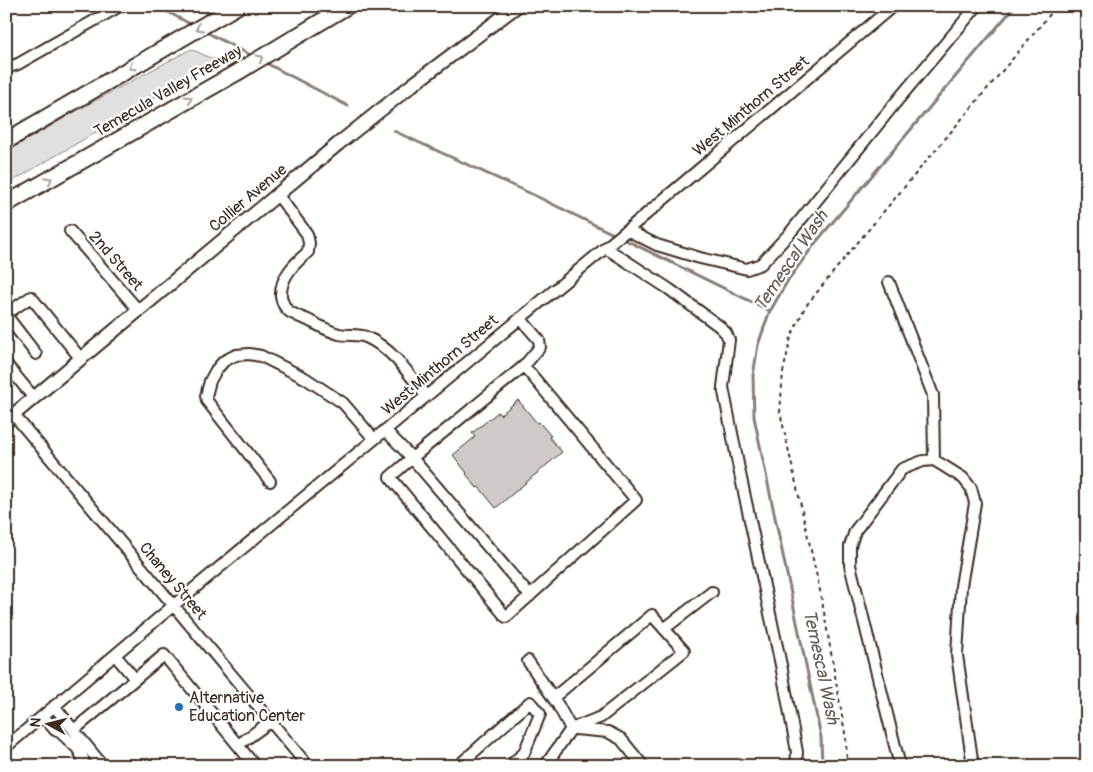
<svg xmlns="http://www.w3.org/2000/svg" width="1093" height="772" viewBox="0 0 1093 772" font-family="Pangolin,sans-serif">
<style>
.green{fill:#e2e0de;stroke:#8e857e}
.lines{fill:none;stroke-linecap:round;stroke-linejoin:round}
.stream{stroke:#887e77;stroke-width:3}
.building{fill:#cfcac7;stroke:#3b2a1e}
.minor-casing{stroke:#3b2a1e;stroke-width:14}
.major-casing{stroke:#3b2a1e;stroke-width:16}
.highway-casing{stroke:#3b2a1e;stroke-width:19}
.path{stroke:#3b2a1e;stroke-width:2;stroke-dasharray:4 4;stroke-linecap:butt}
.minor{stroke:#fff;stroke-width:10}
.major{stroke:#fff;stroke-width:12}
.highway{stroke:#fff;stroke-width:15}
.oneway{stroke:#a79f9a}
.poi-dot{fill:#1f6fb2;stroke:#fff;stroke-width:2}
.labels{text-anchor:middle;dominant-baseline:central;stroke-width:4.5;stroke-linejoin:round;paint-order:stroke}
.street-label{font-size:16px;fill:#3b2a1e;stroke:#fff}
.poi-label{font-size:16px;fill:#3b2a1e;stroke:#fff;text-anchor:start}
.water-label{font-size:18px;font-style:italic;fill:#685b52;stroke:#fff}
</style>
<rect width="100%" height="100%" fill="#fff"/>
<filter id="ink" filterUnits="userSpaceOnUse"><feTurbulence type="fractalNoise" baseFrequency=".02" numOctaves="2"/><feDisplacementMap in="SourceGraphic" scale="10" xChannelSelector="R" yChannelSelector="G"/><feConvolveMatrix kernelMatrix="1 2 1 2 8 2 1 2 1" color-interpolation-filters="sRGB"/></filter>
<g filter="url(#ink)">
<path class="green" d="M 191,49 L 217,61 L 6,185 L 6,152 L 87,105 Z"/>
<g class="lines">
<path class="stream" d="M 166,11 L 194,26
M 204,31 L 254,57
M 264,62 L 348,106
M 394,131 L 538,197 L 770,311
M 822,766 L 821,737 L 754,417 L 753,376 L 758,345 L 769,313 L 788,280 L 816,242 L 1015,6"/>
</g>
<path class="building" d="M 518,400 L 537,423 L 539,422 L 551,436 L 549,437 L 562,452 L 496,508 L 479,487 L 477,488 L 466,474 L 467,473 L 453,455 L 475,437 L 472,433 L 498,412 L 500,415 Z"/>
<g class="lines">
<g class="minor-casing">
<path id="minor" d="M 6,68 L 18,64 L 120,6
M 277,194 L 307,234 L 309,243 L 308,252 C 295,263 280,277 281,296 C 282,302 284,308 290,312 C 295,315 302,318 308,320 C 318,325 328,331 339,334 C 348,336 358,334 366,337 C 393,349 409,374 426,396
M 627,230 L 657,245 L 700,258 L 747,269 L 761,264 L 790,233 L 896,102 L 977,6
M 70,231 L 139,311
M 606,248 L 669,289 L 719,326 L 726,333 L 729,340 L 723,387 L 739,469 L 781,665 L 797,752 L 796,766
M 889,282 L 933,395 L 934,460
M 6,314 L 31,297 L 81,359
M 6,315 L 36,354
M 520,318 L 539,340 L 540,347 L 524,366 L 412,458 L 530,596
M 6,364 L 34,398
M 14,415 L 308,766
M 385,430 L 412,458 L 390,477 L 506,617 L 636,500 L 524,366
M 270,481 L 207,401 L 206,396 L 210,381 L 216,370 L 224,361 L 236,355 L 249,354 L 261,356 L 305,378 L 343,403 L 374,439
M 664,629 L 712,592
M 115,655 L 135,679
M 528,661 L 558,705 L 571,729
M 553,698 L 652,615 L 684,651 L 601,717 L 571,729
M 54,706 L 103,766
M 43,716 L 55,730 L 60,732 L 77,748 L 83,758 L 82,766
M 575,729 L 608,732 L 621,739 L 643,766
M 74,730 L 164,655 L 255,766
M 238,745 L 271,721
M 6,747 L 174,605 L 638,221 L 893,6
M 458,766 L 530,702 L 540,714 L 524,753 L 509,766
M 545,766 L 571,729
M 900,766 L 850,565 L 850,546 L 855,531 L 902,469 L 923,461 L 934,460 L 963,478 L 971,488 L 975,503 L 961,586 L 957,655 L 973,766"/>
</g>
<g class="major-casing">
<path id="major" d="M 6,421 L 338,144 L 412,85 L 517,6"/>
</g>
<g class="highway-casing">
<path id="highway" d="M 6,141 L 237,6
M 6,204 L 236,73 L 347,6"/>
</g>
<path class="path" d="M 847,766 L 846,739 L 821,595 L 780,412 L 783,372 L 791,337 L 805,307 L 848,254 L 1057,6"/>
<use href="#minor" class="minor"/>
<use href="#major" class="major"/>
<use href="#highway" class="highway"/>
</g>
<defs><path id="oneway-chevron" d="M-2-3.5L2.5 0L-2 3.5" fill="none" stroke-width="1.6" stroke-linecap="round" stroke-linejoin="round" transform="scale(1.25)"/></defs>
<g class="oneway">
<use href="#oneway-chevron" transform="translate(199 28) rotate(150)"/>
<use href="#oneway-chevron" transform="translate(260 58) rotate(-31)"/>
<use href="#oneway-chevron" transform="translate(132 67) rotate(150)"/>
<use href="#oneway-chevron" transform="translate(189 99) rotate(-30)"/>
<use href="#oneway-chevron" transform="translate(49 180) rotate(-30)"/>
</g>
</g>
<circle class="poi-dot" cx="179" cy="707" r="5"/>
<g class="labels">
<g class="street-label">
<text transform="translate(168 91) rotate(-30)">Temecula Valley Freeway</text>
<text transform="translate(751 106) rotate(-40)">West Minthorn Street</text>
<text transform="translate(248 198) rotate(-40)">Collier Avenue</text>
<text transform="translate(116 261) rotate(49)">2nd Street</text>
<text transform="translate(440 365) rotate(-40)">West Minthorn Street</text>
<text transform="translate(173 581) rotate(50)">Chaney Street</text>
</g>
<g class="poi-label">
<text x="189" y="698">Alternative<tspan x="189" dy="18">Education Center</tspan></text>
</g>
<g class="water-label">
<text transform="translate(791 261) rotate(-56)">Temescal Wash</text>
<text transform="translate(821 667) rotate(78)">Temescal Wash</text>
</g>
</g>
<rect width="1093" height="772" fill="none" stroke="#fff" stroke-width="25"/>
<rect x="12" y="12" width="1068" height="747" fill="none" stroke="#3b2a1e" stroke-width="2" filter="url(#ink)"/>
<g transform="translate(48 724) rotate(277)" stroke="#ffffff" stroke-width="4" paint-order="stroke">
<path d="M0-4L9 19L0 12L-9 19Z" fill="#3b2a1e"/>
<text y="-8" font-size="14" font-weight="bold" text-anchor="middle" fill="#3b2a1e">N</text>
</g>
</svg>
